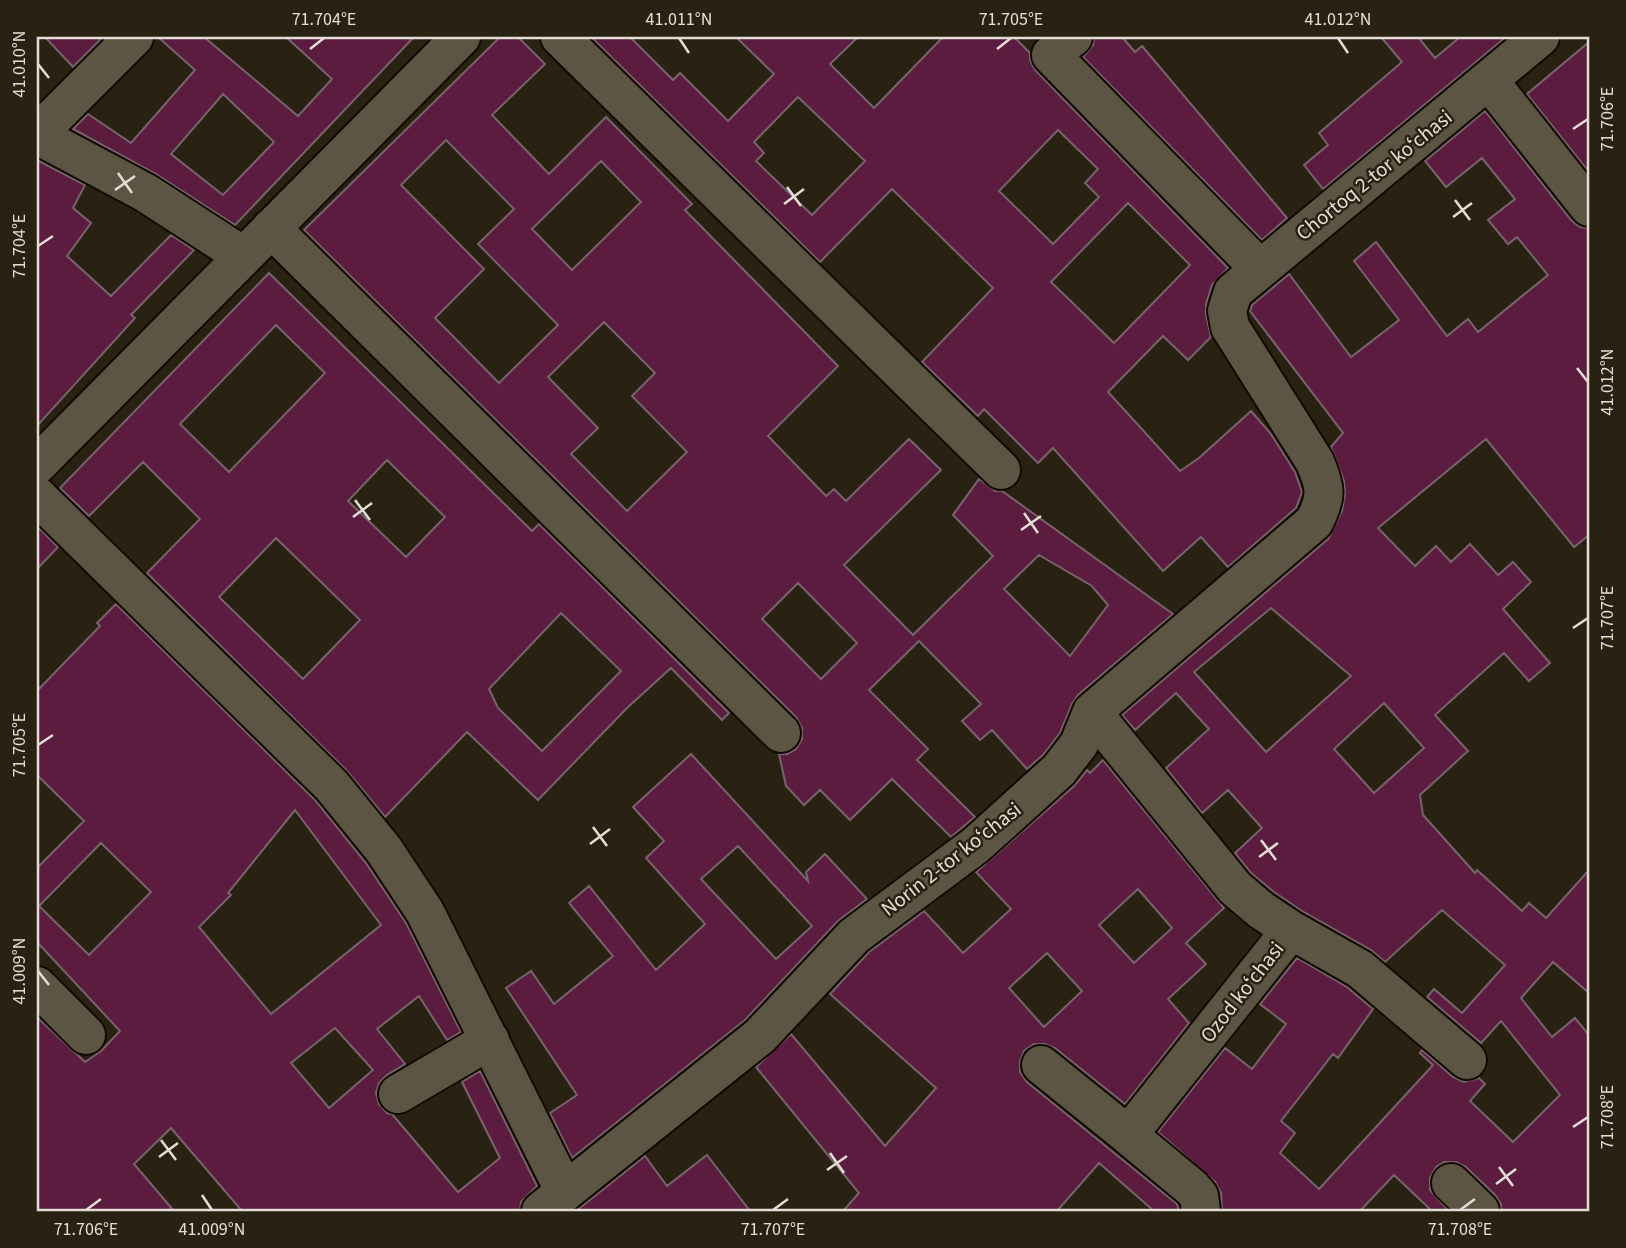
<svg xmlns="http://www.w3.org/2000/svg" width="1626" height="1248" viewBox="0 0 1626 1248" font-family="'Source Sans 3',sans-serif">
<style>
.building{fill:#5c1c3f;stroke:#77636c;stroke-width:2;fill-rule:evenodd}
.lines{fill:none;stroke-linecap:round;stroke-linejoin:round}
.minor-casing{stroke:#120b01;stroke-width:42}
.minor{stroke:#5d5544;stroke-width:38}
.ticks{fill:none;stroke:#e3ded5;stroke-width:2.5}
.labels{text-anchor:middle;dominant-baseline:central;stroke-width:5;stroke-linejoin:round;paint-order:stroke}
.street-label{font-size:21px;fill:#e3ded5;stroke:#292213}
.neatline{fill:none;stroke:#e3ded5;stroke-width:2.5}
.ticks-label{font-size:18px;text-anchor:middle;fill:#e3ded5}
</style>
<rect width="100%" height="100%" fill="#292213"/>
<path class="building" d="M 45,37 L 103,37 L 73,67 Z
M 158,37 L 204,37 L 298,116 L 332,79 L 286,37 L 414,37 L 235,225 L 156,174 L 73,129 L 88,114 L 131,143 L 195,70 ZM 223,94 L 274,142 L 223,195 L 171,154 Z
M 500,37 L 518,37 L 545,64 L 492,115 L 549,174 L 606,117 L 692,204 L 685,210 L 838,366 L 768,436 L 826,496 L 834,489 L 846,501 L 909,439 L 941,470 L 844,565 L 913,635 L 993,556 L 953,515 L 979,479 L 995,491 L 1002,491 L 1173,614 L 1078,695 L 1072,704 L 1060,733 L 1043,755 L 1027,769 L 992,730 L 980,740 L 962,721 L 981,704 L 919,641 L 869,690 L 928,749 L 917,760 L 975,817 L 951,837 L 892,779 L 850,820 L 820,790 L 804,805 L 786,786 L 779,754 L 787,754 L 796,749 L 802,739 L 802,728 L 796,717 L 304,230 ZM 446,140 L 514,209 L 478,244 L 558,325 L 499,383 L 435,318 L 484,269 L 401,185 ZM 601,161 L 641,202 L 572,270 L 532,229 ZM 604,322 L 655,373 L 632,396 L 687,452 L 627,511 L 571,454 L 598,428 L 548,377 ZM 1039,555 L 1092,586 L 1108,605 L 1070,656 L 1004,589 ZM 798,583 L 857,643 L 821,679 L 762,619 Z
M 591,37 L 630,37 L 673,80 L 680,73 L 728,121 L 774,74 L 736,37 L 858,37 L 830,64 L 874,108 L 943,37 L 1014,37 L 1030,53 L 1030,60 L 1035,70 L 1228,268 L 1212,285 L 1206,304 L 1206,315 L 1211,337 L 1188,360 L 1163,336 L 1108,392 L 1180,471 L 1199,458 L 1251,411 L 1271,434 L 1295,472 L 1302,492 L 1296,508 L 1228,567 L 1201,537 L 1163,571 L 1053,448 L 1038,463 L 984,409 L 978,416 L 922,362 L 993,288 L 892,189 L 820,262 ZM 798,97 L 865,161 L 812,215 L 756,161 L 764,153 L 754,142 ZM 1058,130 L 1098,169 L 1085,183 L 1099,197 L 1053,244 L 999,191 ZM 1128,203 L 1190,265 L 1114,343 L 1051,282 Z
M 1094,37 L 1122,37 L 1135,52 L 1142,46 L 1287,218 L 1262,240 L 1083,57 L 1093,45 Z
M 1381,37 L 1418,37 L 1435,58 L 1460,37 L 1506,37 L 1323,189 L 1304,165 L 1328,145 L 1319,133 L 1402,62 Z
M 1589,42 L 1589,172 L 1527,94 Z
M 1485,111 L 1572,221 L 1580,227 L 1589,228 L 1589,535 L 1574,547 L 1486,439 L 1378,528 L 1415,566 L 1436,546 L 1451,562 L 1470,544 L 1498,575 L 1513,562 L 1531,582 L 1503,609 L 1550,663 L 1529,681 L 1504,653 L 1435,715 L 1468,751 L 1420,795 L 1423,815 L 1475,873 L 1477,870 L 1522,911 L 1529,903 L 1546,918 L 1589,870 L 1589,993 L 1553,962 L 1521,998 L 1552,1037 L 1575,1018 L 1589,1035 L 1589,1211 L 1501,1211 L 1501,1204 L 1495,1195 L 1466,1167 L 1456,1162 L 1444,1162 L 1436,1167 L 1430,1178 L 1430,1190 L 1449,1211 L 1432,1211 L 1394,1175 L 1360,1211 L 1222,1211 L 1221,1193 L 1215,1182 L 1158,1132 L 1225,1048 L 1252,1069 L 1286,1024 L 1260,1004 L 1297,958 L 1347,987 L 1373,1009 L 1338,1058 L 1333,1054 L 1281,1121 L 1295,1133 L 1280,1153 L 1319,1189 L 1433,1065 L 1420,1053 L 1422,1050 L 1453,1077 L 1464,1082 L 1479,1078 L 1485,1084 L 1470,1101 L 1513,1142 L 1560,1095 L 1501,1021 L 1481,1043 L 1427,997 L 1434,989 L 1462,1013 L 1505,965 L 1442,910 L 1385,962 L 1371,950 L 1302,911 L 1274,892 L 1251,873 L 1235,853 L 1262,828 L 1228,790 L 1202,813 L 1166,768 L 1209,729 L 1176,693 L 1135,730 L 1122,715 L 1328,539 L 1342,511 L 1345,494 L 1344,481 L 1331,447 L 1343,433 L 1250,311 L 1252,305 L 1289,274 L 1351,357 L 1399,320 L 1354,261 L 1376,242 L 1447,336 L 1468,319 L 1478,332 L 1548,275 L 1517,237 L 1508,244 L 1488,220 L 1515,199 L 1482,158 L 1446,187 L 1425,161 ZM 1271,608 L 1351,676 L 1266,752 L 1194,672 ZM 1384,703 L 1424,748 L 1374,793 L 1334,749 Z
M 37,160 L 85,185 L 73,208 L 91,223 L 67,256 L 111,296 L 171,235 L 194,250 L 131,315 L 135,318 L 37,426 Z
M 269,273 L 532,531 L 539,524 L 729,713 L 722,720 L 671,668 L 627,708 L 538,800 L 467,732 L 385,817 L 347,771 L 147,573 L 200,519 L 143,462 L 89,516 L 60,488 ZM 276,325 L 325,373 L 229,472 L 180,424 ZM 387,460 L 445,517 L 406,557 L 348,501 ZM 276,538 L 360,620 L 303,679 L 219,597 ZM 561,613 L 621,671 L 542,751 L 498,708 L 489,689 Z
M 37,526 L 58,547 L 37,569 Z
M 116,604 L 316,801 L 366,863 L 406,923 L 461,1032 L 447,1040 L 419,996 L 377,1029 L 405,1064 L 387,1075 L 379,1083 L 376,1093 L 379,1104 L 387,1113 L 392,1114 L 458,1192 L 500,1158 L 462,1082 L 480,1071 L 537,1186 L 521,1202 L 520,1211 L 242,1211 L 171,1128 L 134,1164 L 174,1211 L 37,1211 L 37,1017 L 85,1062 L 101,1051 L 120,1031 L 37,942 L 37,868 L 84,821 L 37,775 L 37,691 L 100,626 L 97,623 ZM 295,810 L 381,925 L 271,1014 L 199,927 L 231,895 L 228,893 ZM 101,843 L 151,892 L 89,955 L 39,906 ZM 335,1028 L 373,1070 L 329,1108 L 291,1063 Z
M 691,754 L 808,881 L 806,872 L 825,854 L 867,899 L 838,921 L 745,1020 L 572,1158 L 550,1113 L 577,1095 L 506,988 L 531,971 L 554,1004 L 613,956 L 569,903 L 589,886 L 656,970 L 705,924 L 646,858 L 664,841 L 633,807 ZM 738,846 L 812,926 L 776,959 L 701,879 Z
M 1103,760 L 1224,908 L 1186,943 L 1206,964 L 1168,999 L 1189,1023 L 1125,1104 L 1055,1048 L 1045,1044 L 1034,1044 L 1024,1051 L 1020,1061 L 1020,1072 L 1027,1082 L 1177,1204 L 1179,1211 L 1154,1211 L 1099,1163 L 1057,1211 L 843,1211 L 859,1193 L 756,1067 L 791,1034 L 885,1146 L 936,1088 L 830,994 L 869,952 L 924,911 L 963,953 L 1011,909 L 976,872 L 1074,786 L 1087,770 L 1090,773 ZM 1138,889 L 1172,928 L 1134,963 L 1099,925 ZM 1047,953 L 1082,991 L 1044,1027 L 1009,988 Z
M 707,1155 L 750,1211 L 576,1211 L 645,1156 L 667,1186 Z"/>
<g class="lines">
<g class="minor-casing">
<path id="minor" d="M 560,37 L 1001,470
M 1073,37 L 1051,55 L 1259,268
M 1489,81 L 1589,207
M 37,134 L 134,37
M 37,135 L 146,193 L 243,256
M 271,228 L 781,733
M 37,465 L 461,37
M 37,496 L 332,786 L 384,850 L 425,912 L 565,1192
M 1092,712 L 1235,888 L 1261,910 L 1291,930 L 1128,1135 L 1192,1188 L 1199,1196 L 1201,1211
M 1291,930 L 1360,969 L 1467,1060
M 37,986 L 86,1035
M 1041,1065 L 1128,1135
M 398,1094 L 490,1040
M 1451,1183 L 1480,1211
M 541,1211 L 760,1036 L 854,936 L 976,845 L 1059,770 L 1079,744 L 1092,712 L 1314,522 C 1327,497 1326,488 1315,462 L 1230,327 L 1227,311 L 1233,292 L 1540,37"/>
</g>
<use href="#minor" class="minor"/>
</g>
<path class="ticks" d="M 679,38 L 689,53M 1338,38 L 1348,53M 310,49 L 324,38M 997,49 L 1011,38M 38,64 L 49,78M 1573,129 L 1588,119M 118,173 L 132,193M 787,187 L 801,206M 115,190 L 135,176M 1455,200 L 1470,220M 784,204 L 804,189M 1453,217 L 1472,203M 38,246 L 53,236M 1577,368 L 1588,382M 355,500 L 370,520M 1024,513 L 1038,533M 353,517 L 372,503M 1021,530 L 1041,516M 1573,628 L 1588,618M 38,745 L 53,735M 593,827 L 607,846M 1261,840 L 1276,860M 590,844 L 610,829M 1259,857 L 1278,843M 38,971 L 49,985M 1573,1127 L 1588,1117M 161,1140 L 176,1160M 830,1153 L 844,1173M 159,1157 L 178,1143M 1499,1167 L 1513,1186M 827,1170 L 847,1156M 1496,1184 L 1516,1169M 202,1195 L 212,1210M 86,1210 L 101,1199M 773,1210 L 788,1199M 1460,1210 L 1475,1199"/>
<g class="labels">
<g class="street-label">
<text transform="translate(1374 175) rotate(-39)">Chortoq 2-tor koʻchasi</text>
<text transform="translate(951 859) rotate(-38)">Norin 2-tor koʻchasi</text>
<text transform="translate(1242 992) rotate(-52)">Ozod koʻchasi</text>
</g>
</g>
<rect width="1626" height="1248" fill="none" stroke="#292213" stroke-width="77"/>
<rect x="38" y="38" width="1550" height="1172" class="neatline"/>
<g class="ticks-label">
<text x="324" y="25">71.704°E</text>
<text x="679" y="25">41.011°N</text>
<text x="1011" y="25">71.705°E</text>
<text x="1338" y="25">41.012°N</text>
<text transform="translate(19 64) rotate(-90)" y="6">41.010°N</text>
<text transform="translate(1607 119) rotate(-90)" y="6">71.706°E</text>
<text transform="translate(19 246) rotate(-90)" y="6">71.704°E</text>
<text transform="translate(1607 382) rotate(-90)" y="6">41.012°N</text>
<text transform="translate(1607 618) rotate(-90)" y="6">71.707°E</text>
<text transform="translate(19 745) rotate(-90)" y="6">71.705°E</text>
<text transform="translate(19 971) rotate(-90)" y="6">41.009°N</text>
<text transform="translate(1607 1117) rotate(-90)" y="6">71.708°E</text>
<text x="86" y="1235">71.706°E</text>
<text x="212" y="1235">41.009°N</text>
<text x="773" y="1235">71.707°E</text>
<text x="1460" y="1235">71.708°E</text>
</g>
</svg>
